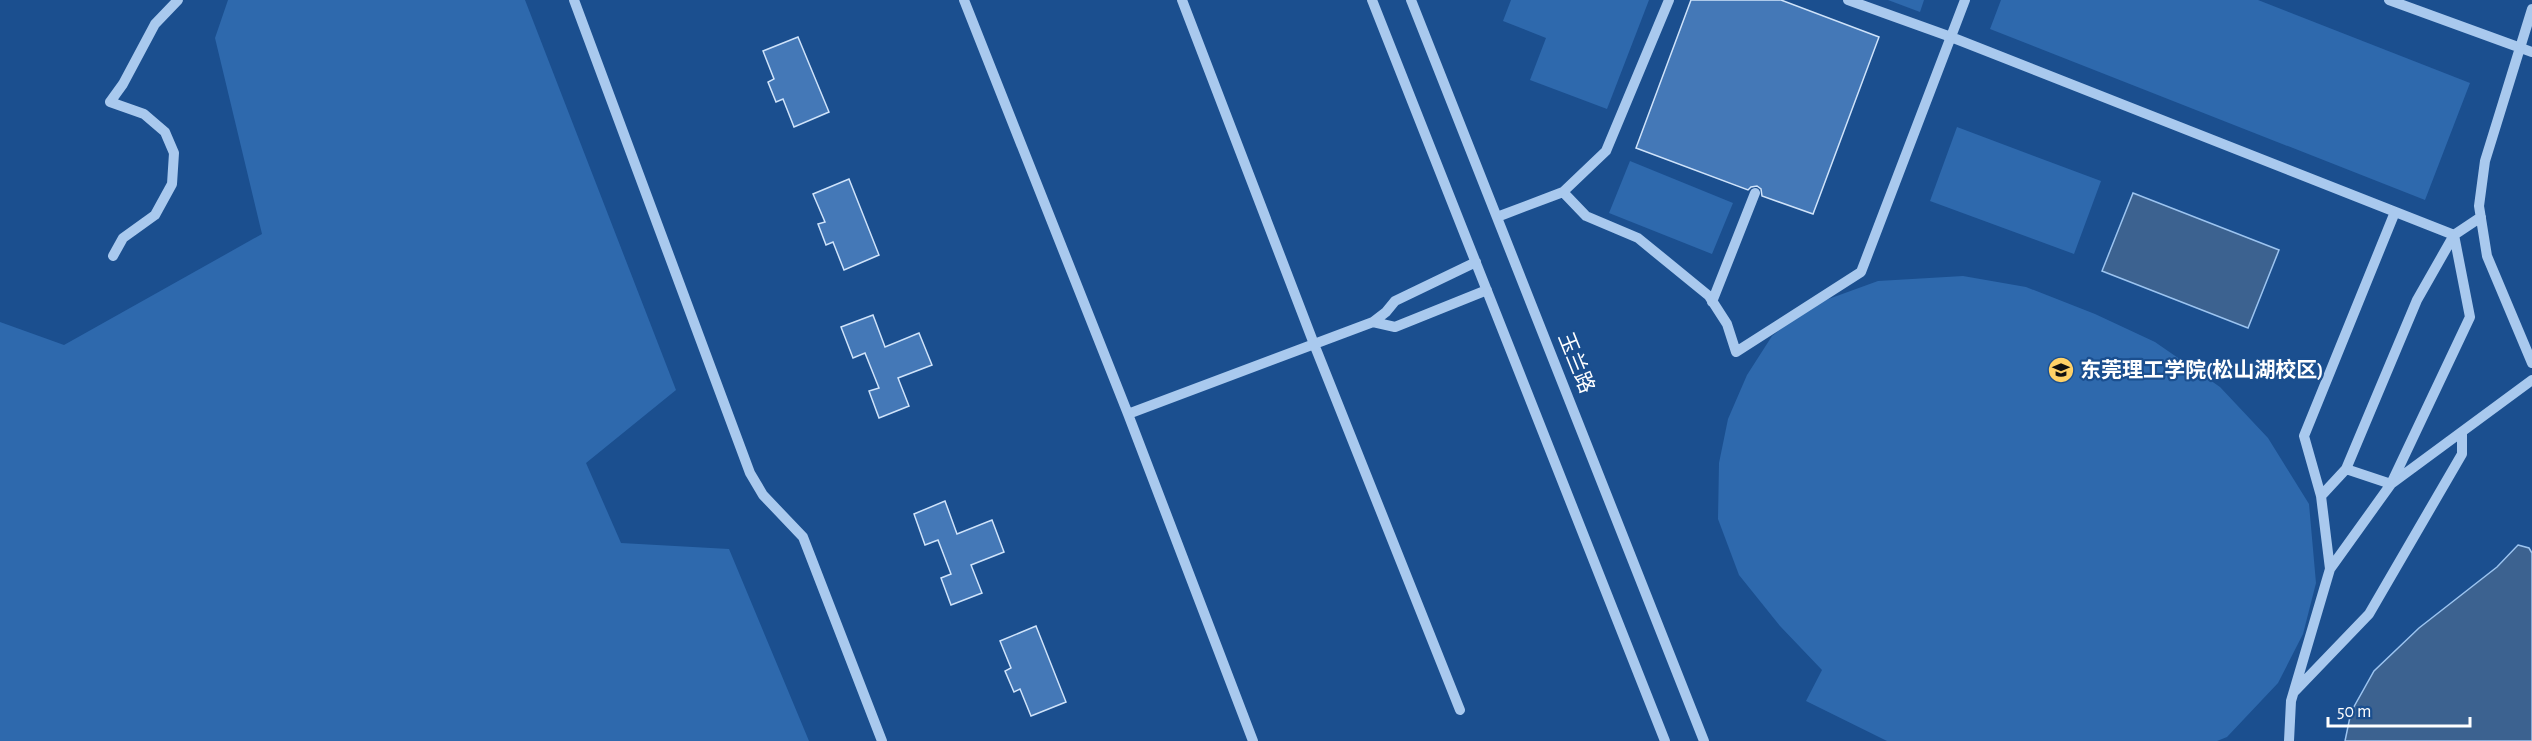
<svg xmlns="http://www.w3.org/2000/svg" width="2532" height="741" viewBox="0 0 2532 741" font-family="'Alegreya Sans','Noto Sans SC',sans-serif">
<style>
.green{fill:#2e69ad}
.water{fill:#3c6290;stroke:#9cc4f0;stroke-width:1.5}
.building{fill:#4478b7;stroke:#cfe3fa;stroke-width:1.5}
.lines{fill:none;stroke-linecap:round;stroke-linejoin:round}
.minor{stroke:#a9c9ee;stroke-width:10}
.labels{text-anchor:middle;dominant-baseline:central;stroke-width:4.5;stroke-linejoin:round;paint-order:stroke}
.street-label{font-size:21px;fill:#fff;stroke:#1b4f8f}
.poi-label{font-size:21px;font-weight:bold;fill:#fff;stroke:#1b4f8f;text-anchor:start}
</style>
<rect width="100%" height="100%" fill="#1b4f8f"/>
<path class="green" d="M 228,0 L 525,0 L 676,390 L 586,463 L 621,543 L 729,549 L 809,741 L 0,741 L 0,322 L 64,345 L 262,234 L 215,38 Z
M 1511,0 L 1649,0 L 1607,109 L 1530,80 L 1546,38 L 1503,21 Z
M 1888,0 L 1924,0 L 1920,12 Z
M 2001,0 L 2258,0 L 2470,83 L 2425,200 L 1990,29 Z
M 1957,127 L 2101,181 L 2074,254 L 1930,201 Z
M 1630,161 L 1733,203 L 1712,254 L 1609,213 Z
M 1963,276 L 2026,287 L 2095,314 L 2155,342 L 2220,387 L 2268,438 L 2309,504 L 2316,583 L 2303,634 L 2278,683 L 2227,737 L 2217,741 L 1887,741 L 1806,701 L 1822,670 L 1780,626 L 1739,575 L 1718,519 L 1719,463 L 1728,419 L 1747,375 L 1772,336 L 1812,305 L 1878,281 Z"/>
<path class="water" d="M 2133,193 L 2279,250 L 2248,328 L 2102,271 Z
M 2518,545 L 2529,548 L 2532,553 L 2532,741 L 2345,741 L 2351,712 L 2374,671 L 2419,628 L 2497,567 Z"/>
<path class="building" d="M 1691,0 L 1781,0 L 1879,37 L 1813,214 L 1762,196 L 1761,189 L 1757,186 L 1751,187 L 1748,190 L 1636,148 Z
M 798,37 L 829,112 L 794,127 L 783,99 L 776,102 L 768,82 L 774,79 L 763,51 Z
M 849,179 L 879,255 L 844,270 L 833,242 L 826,245 L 818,224 L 825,222 L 813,194 Z
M 873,315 L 885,347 L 919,333 L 932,365 L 898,378 L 909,406 L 879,418 L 869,391 L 879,388 L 865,353 L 853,358 L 841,327 Z
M 945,501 L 957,534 L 992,520 L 1004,552 L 971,565 L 982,593 L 951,605 L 941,578 L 951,574 L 938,540 L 925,545 L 914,514 Z
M 1036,626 L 1066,702 L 1031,716 L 1020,689 L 1014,692 L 1005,671 L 1011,668 L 1000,641 Z"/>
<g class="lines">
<path class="minor" d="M 574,0 L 750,473 L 763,495 L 803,537 L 882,741
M 964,0 L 1128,414 L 1253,741
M 1182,0 L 1314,344 L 1460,710
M 1372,0 L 1665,741
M 1411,0 L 1704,741
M 1848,0 L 1951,37 L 2454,235 L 2481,217
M 2389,0 L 2532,52
M 2532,9 L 2485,161 L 2479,206 L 2487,256 L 2532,363
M 1563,192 L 1606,151 L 1669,0
M 1497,217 L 1563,192 L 1586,216 L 1638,238 L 1709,296 L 1727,324 L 1736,352 L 1861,272 L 1965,0
M 113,256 L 123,238 L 155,215 L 172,184 L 174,153 L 165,132 L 144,114 L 110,102 L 123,84 L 155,24 L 178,0
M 1712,302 L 1755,193
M 1373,322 L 1395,327 L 1487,290
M 1128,414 L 1373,322 L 1386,312 L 1395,301 L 1476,262
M 2346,469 L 2391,484 L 2532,380
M 2321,496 L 2304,436 L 2395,212
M 2330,569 L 2391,484 L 2470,317 L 2454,235
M 2295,691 L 2369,614 L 2462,454 L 2462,432
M 2289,741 L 2291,701 L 2330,569 L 2321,496 L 2346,469 L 2417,300 L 2454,235"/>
</g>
<defs>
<g id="university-disc" transform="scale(1.35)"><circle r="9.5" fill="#ffd166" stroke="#1b4f8f"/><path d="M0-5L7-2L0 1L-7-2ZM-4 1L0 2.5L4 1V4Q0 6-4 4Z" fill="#111"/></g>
</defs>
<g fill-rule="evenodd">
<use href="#university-disc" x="2061" y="370"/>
</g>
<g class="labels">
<g class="street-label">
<text transform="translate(1576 363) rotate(68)">玉兰路</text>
</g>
<g class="poi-label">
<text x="2080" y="370">东莞理工学院(松山湖校区)</text>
</g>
</g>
<path d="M2328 717v9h142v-9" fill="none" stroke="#ffffff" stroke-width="3"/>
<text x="2337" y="717" font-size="18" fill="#ffffff" stroke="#1b4f8f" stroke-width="4.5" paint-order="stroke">50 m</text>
</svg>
